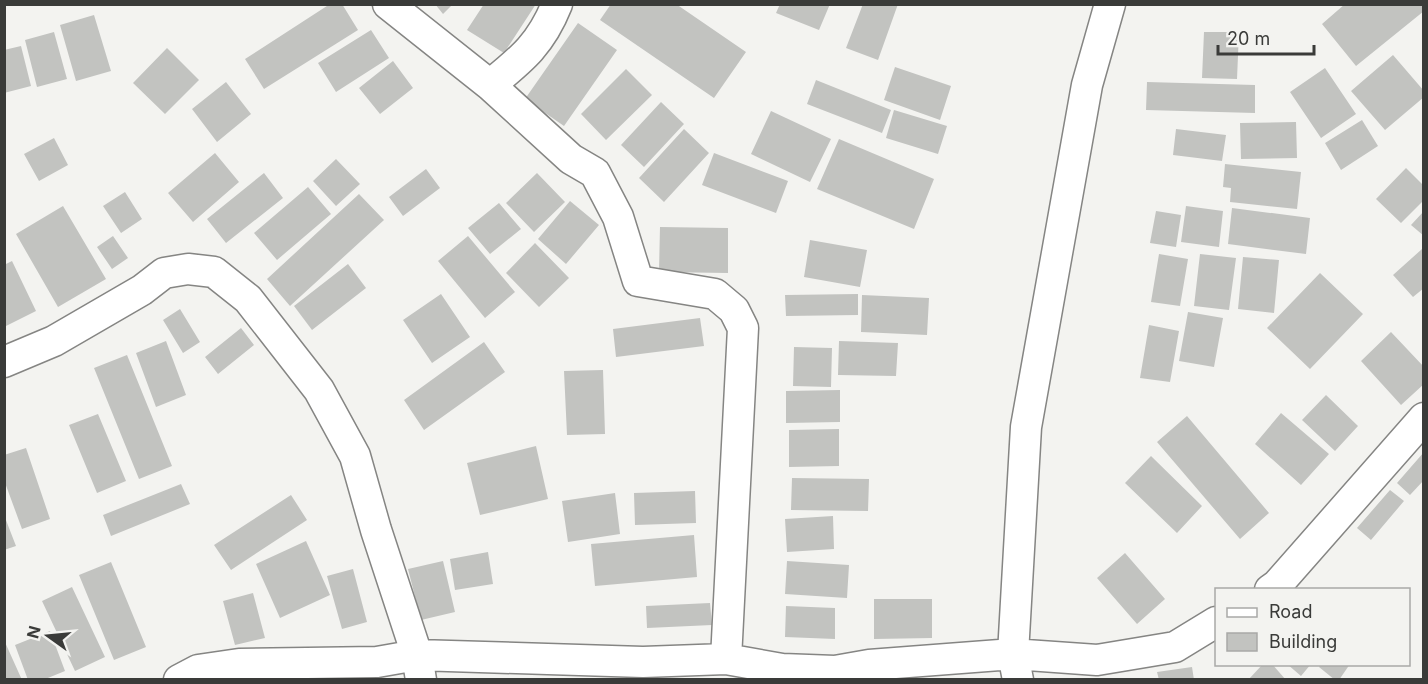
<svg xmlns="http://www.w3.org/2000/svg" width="1428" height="684" viewBox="0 0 1428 684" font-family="Inter,sans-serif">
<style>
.building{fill:#c2c3c0}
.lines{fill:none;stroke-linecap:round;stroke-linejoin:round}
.street-casing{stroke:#858583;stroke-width:33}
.street{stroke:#fff;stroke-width:30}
</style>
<rect width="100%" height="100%" fill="#f3f3f0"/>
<path class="building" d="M 330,4 L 342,4 L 358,30 L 264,89 L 245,59 Z
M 435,4 L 453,4 L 443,14 Z
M 484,4 L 536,4 L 504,53 L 467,30 Z
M 611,4 L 676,4 L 746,52 L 714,98 L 600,20 Z
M 780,4 L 830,4 L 819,30 L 776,13 Z
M 863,4 L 898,4 L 878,60 L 846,48 Z
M 1345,4 L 1424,4 L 1424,11 L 1356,66 L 1322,24 Z
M 94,15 L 111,71 L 76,81 L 60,25 Z
M 578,23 L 617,50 L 564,126 L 525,99 Z
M 371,30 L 389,58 L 336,92 L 318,63 Z
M 54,32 L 67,79 L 37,87 L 25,40 Z
M 1204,32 L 1239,32 L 1237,79 L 1202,78 Z
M 21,46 L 31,86 L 4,93 L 4,50 Z
M 167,48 L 199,80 L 165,114 L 133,83 Z
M 1393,55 L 1424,91 L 1424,97 L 1385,130 L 1351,91 Z
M 393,61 L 413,88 L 380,114 L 359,88 Z
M 895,67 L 951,86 L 940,120 L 884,100 Z
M 1325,68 L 1356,114 L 1321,138 L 1290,92 Z
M 626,69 L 652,95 L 606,140 L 581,114 Z
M 816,80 L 891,110 L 882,133 L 807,104 Z
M 226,82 L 251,114 L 217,142 L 192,109 Z
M 1147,82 L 1255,85 L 1255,113 L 1146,110 Z
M 661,102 L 684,124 L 644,167 L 621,145 Z
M 894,110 L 947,126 L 938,154 L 886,138 Z
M 771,111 L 831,139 L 810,182 L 751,154 Z
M 1362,120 L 1378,146 L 1341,170 L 1325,143 Z
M 1296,122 L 1297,158 L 1241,159 L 1240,123 Z
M 684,129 L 709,153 L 664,202 L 639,178 Z
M 1176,129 L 1226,135 L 1222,161 L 1173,155 Z
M 54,138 L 68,165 L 39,181 L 24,154 Z
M 839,139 L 934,179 L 914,229 L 817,189 Z
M 215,153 L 239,182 L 193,222 L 168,193 Z
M 714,153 L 788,181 L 776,213 L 702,185 Z
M 336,159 L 360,184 L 336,206 L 313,181 Z
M 1225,164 L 1301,172 L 1297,209 L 1230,202 L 1231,188 L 1223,187 Z
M 1406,168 L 1424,186 L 1424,200 L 1401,223 L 1376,199 Z
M 426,169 L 440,188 L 403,216 L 389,197 Z
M 264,173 L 283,198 L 226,243 L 207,219 Z
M 537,173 L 565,202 L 534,232 L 506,203 Z
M 308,187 L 331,214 L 277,260 L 254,233 Z
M 125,192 L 142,219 L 121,233 L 103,206 Z
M 359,194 L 384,220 L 290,306 L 267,279 Z
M 570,201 L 599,225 L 566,264 L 538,239 Z
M 499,203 L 521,229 L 490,254 L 468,228 Z
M 63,206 L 106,279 L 58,307 L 16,234 Z
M 1186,206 L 1223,211 L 1219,247 L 1181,242 Z
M 1232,208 L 1310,218 L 1306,254 L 1228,244 Z
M 1156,211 L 1181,215 L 1176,247 L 1150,243 Z
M 1424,211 L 1424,236 L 1411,225 Z
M 660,227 L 728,228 L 728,273 L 659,272 Z
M 113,236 L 128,258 L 112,269 L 97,247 Z
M 468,236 L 515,292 L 485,318 L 438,261 Z
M 810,240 L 867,250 L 860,287 L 804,277 Z
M 535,243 L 569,278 L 539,307 L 506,273 Z
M 1422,249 L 1424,251 L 1424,288 L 1413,297 L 1393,275 Z
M 1159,254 L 1188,259 L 1180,306 L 1151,302 Z
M 1200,254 L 1236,258 L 1229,310 L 1194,306 Z
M 1243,257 L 1279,260 L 1274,313 L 1238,309 Z
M 12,261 L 36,311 L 4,327 L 4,265 Z
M 348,264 L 366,288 L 312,330 L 294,306 Z
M 1320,273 L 1363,314 L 1310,369 L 1267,328 Z
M 441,294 L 470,337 L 432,363 L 403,320 Z
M 858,294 L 858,315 L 786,316 L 785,295 Z
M 862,295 L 929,298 L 927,335 L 861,332 Z
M 180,309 L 200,342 L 183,353 L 163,320 Z
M 1188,312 L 1223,318 L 1214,367 L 1179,361 Z
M 700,318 L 704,346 L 616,357 L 613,329 Z
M 1149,325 L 1179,331 L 1170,382 L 1140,378 Z
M 241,328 L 254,345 L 218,374 L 205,357 Z
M 1391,332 L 1424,367 L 1424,384 L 1401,405 L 1361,361 Z
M 166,341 L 186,395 L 156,407 L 136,353 Z
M 839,341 L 898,343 L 896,376 L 838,375 Z
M 484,342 L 505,372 L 424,430 L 404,400 Z
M 794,347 L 832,348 L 831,387 L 793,386 Z
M 127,355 L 172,466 L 139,479 L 94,368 Z
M 603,370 L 605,434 L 567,435 L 564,371 Z
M 840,390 L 840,422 L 786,423 L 786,391 Z
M 1326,395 L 1358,426 L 1335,451 L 1302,420 Z
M 1281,413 L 1329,454 L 1301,485 L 1255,444 Z
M 98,414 L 126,481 L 97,493 L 69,425 Z
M 1187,416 L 1269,513 L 1240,539 L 1157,442 Z
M 839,429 L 839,466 L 789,467 L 789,430 Z
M 536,446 L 548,499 L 480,515 L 467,463 Z
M 26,448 L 50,519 L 22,529 L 4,480 L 4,455 Z
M 1424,452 L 1424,480 L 1410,495 L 1397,483 Z
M 1151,456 L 1202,506 L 1177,533 L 1125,483 Z
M 792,478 L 869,479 L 868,511 L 791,510 Z
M 181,484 L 190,504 L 111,536 L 103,515 Z
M 1390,490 L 1404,501 L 1371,540 L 1357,528 Z
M 695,491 L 696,523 L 635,525 L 634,493 Z
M 615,493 L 620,534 L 568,542 L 562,501 Z
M 291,495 L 307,520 L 231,570 L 214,545 Z
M 4,515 L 16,546 L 4,550 Z
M 833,516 L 834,549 L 787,552 L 785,519 Z
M 694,535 L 697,577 L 595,586 L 591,544 Z
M 306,541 L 330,595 L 280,618 L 256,564 Z
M 488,552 L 493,584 L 455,590 L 450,559 Z
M 1125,553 L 1165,599 L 1137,624 L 1097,578 Z
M 443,561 L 455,612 L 421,620 L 408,569 Z
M 787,561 L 849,565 L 847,598 L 785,594 Z
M 111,562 L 146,647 L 114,660 L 79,575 Z
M 353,569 L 367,622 L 342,629 L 327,576 Z
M 72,587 L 105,657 L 75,671 L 42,601 Z
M 253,593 L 265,638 L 235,645 L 223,601 Z
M 874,599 L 932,599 L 932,638 L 874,639 Z
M 710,603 L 712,625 L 647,628 L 646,606 Z
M 786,606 L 835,608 L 835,639 L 785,637 Z
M 50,631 L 65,671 L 43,680 L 28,680 L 15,645 Z
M 4,640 L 22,680 L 4,680 Z
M 1263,664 L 1272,664 L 1286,680 L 1248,680 Z
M 1287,664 L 1311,664 L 1301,676 Z
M 1321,664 L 1350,664 L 1339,680 L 1335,680 L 1319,667 Z
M 1192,667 L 1194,680 L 1159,680 L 1157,672 Z"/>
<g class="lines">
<g class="street-casing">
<path id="street" d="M 388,4 L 490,85 L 571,159 L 595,173 L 618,217 L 638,281 L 715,294 L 734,310 L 743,328 L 726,659
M 490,85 C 522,59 541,44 557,4
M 4,362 L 54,341 L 142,290 L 164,273 L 188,269 L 214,272 L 248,299 L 319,390 L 355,456 L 376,530 L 417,655 L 421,680
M 1270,590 L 1277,585 L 1424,418
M 179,680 L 198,670 L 239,664 L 377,662 L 417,655 L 643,662 L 726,659 L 782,669 L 835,671 L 869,665 L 1013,654 L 1097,660 L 1175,647 L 1216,622
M 1018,680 L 1013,654 L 1026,427 L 1087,85 L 1110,4"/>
</g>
<use href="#street" class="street"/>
</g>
<rect width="1428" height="684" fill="none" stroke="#3a3b39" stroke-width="12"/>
<rect x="1215" y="588" width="195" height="78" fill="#f3f3f0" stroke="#a9a9a7" stroke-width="1.5"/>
<rect x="1227" y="608" width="30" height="9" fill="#ffffff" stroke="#a9a9a7" stroke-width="1.5"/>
<text x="1269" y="618" font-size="18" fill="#3a3b39">Road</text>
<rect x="1227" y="633" width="30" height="18" fill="#c2c3c0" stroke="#a9a9a7" stroke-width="1.5"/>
<text x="1269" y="648" font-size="18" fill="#3a3b39">Building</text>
<g transform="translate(48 636) rotate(285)" stroke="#f3f3f0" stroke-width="4.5" paint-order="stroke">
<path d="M0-4.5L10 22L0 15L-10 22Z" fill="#3a3b39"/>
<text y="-9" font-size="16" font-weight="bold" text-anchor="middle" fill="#3a3b39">N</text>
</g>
<path d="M1218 45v9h96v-9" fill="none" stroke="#3a3b39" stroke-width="3"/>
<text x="1227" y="45" font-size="18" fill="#3a3b39" stroke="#f3f3f0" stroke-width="4.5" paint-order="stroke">20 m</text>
</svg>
